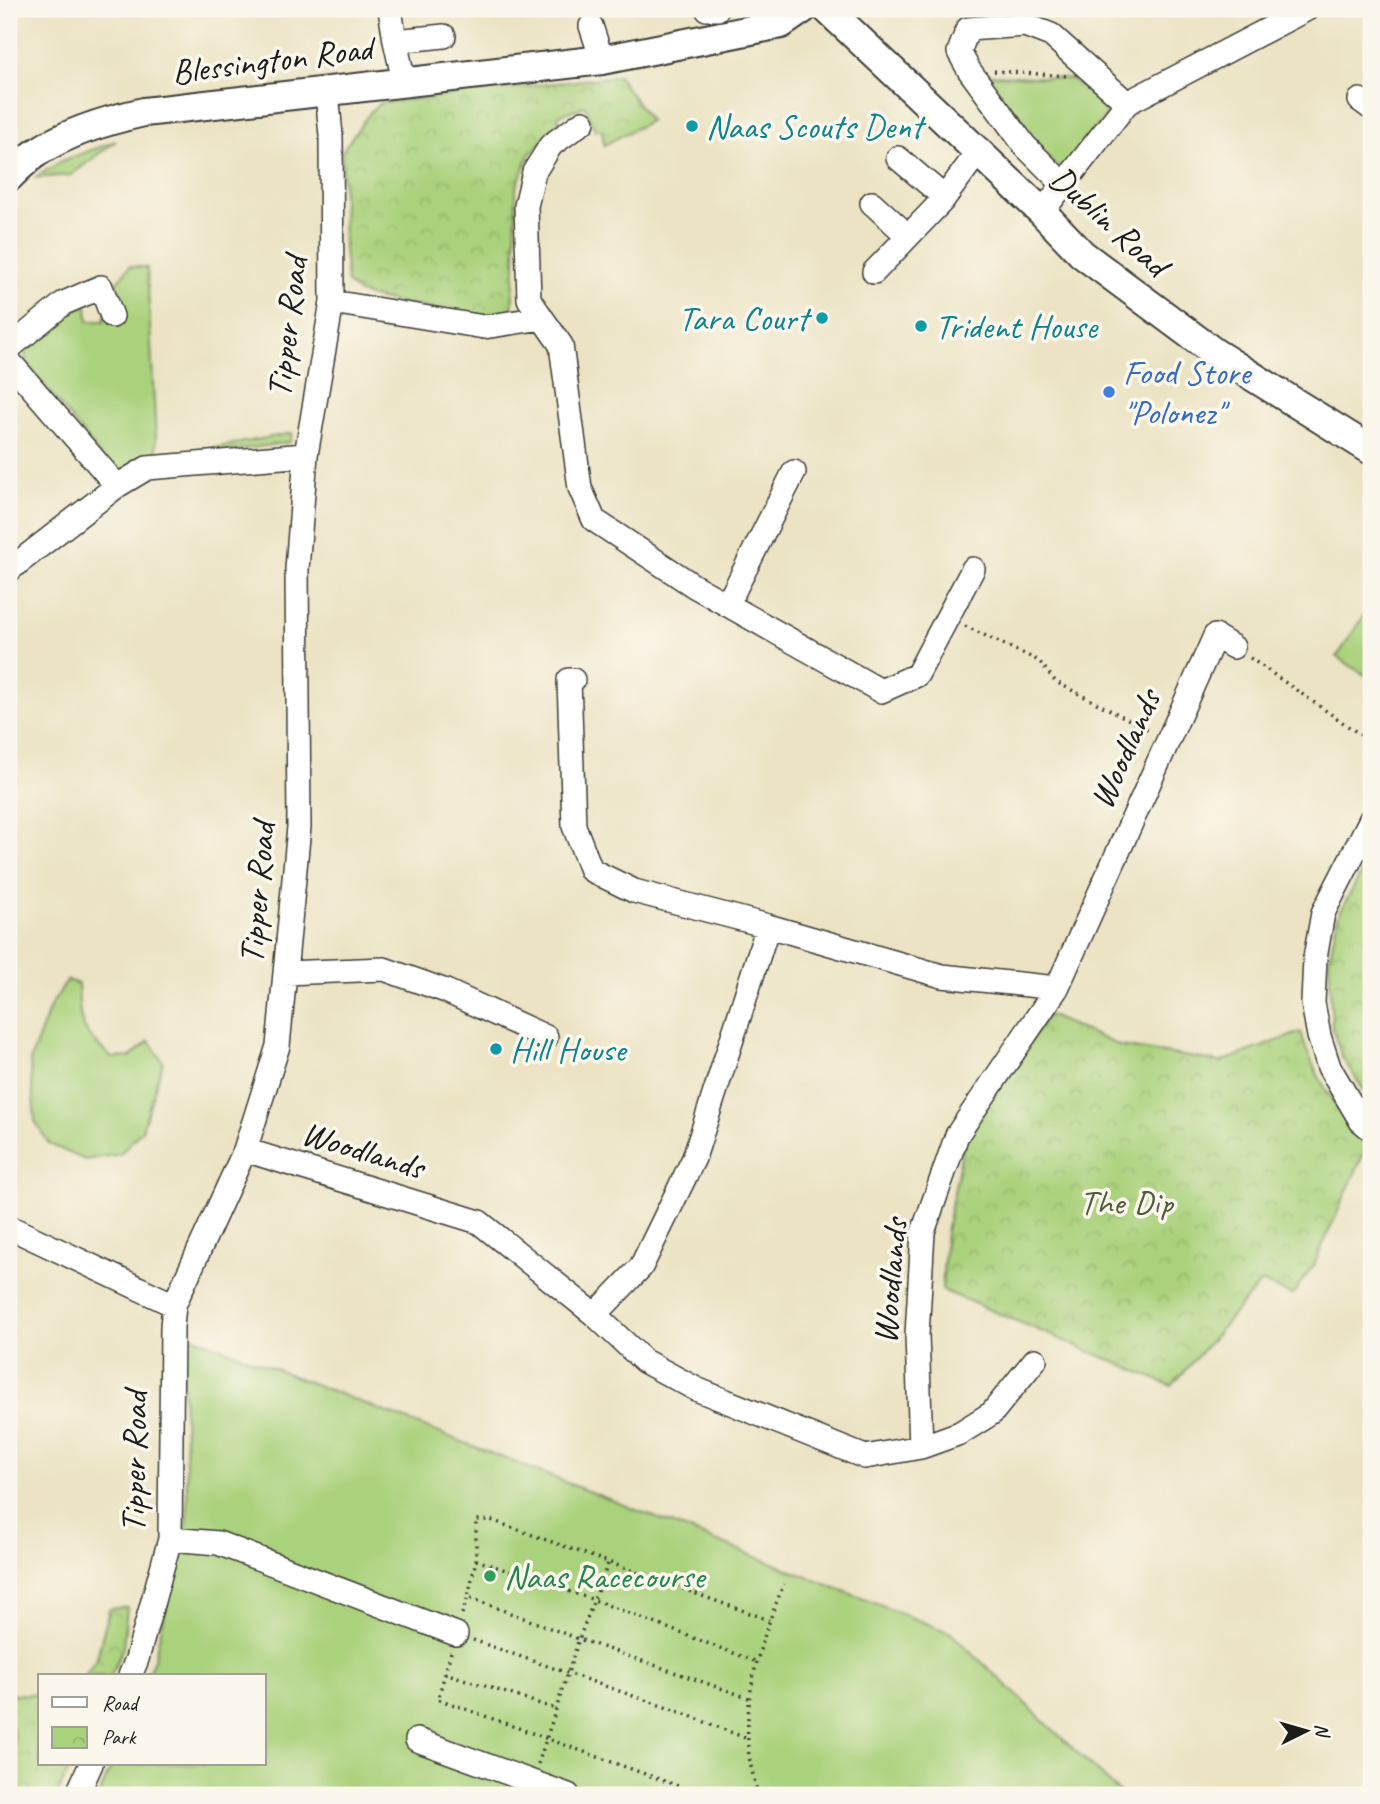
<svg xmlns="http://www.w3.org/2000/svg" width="1380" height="1804" viewBox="0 0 1380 1804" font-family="Caveat,sans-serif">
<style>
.grass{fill:#aad17b;stroke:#63764c;stroke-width:2}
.park{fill:url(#park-crowns);stroke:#63764c;stroke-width:2}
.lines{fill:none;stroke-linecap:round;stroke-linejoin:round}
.minor-casing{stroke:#3b3a35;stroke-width:26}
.major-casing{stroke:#3b3a35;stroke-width:32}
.path{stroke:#3b3a35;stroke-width:3.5;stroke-dasharray:2 5;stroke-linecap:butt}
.minor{stroke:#fff;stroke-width:23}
.major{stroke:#fff;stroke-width:28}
.culture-dot{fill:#0f9aa8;stroke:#fbf7ec;stroke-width:2.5}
.shop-dot{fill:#3f7fe0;stroke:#fbf7ec;stroke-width:2.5}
.leisure-dot{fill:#2e9e5b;stroke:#fbf7ec;stroke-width:2.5}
.labels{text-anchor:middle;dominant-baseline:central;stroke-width:7;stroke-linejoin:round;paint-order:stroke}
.street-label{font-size:35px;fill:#1c1c1c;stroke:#fbf7ec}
.culture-label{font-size:35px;fill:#0d838f;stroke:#fbf7ec;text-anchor:start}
.shop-label{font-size:35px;fill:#366cbe;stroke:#fbf7ec;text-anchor:start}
.park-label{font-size:35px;fill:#4e5b3d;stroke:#fbf7ec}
.leisure-label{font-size:35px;fill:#27864d;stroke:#fbf7ec;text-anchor:start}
</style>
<defs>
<pattern id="park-crowns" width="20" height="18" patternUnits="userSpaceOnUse" patternTransform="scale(1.75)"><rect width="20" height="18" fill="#aad17b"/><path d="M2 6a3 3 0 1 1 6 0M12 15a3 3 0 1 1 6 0" fill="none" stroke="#92b36a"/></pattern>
</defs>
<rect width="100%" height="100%" fill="#fbf7ec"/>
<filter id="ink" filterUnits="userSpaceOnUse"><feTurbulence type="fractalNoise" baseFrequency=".0143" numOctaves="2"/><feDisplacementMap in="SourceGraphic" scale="14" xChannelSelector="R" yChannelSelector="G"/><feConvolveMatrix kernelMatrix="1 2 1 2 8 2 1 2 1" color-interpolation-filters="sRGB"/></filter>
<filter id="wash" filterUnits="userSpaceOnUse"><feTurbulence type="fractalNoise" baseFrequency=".00686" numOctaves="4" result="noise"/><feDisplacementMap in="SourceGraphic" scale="28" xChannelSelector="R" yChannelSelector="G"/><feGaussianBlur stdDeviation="1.57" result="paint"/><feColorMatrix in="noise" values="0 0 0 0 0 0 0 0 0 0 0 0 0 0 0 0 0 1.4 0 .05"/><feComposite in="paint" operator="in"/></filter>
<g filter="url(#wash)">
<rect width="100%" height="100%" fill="#ebe3c3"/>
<path class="grass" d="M 978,74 L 1071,79 L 1094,98 L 1104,96 L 1112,102 L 1112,107 L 1068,167 L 1058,169 Z
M 116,141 L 71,175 L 34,178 L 62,161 Z
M 130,266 L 147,268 L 157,459 L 292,433 L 290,442 L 143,465 L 119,479 L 26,362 L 25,342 L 72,311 L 87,305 L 88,321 L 104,321 L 111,289 Z
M 1371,604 L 1371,676 L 1370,678 L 1337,657 Z
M 68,980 L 78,984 C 80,1027 80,1029 112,1058 L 130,1057 L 149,1041 L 163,1062 L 142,1130 L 120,1154 L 85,1160 L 49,1144 L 35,1121 L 30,1061 L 51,1005 Z
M 181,1332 L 951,1633 L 1122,1795 L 99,1795 L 112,1764 L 264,1764 L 264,1676 L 147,1676 L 154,1659 L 188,1519 Z"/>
<path class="park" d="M 618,76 L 650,121 L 604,145 L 602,130 L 595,130 L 585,106 L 559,115 L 559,122 L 529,155 L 516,188 L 515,269 L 512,309 L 509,316 L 495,317 L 439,310 L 380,299 L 359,293 L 347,283 L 344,249 L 342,151 L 371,111 L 381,103 Z
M 1371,855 L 1371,1101 L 1342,1057 L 1332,1027 L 1329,961 L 1338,916 Z
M 1048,1015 L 1120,1046 L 1221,1062 L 1301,1032 C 1313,1076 1338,1111 1367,1146 L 1314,1265 L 1292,1295 L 1261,1282 L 1172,1386 L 942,1290 L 946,1231 L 965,1137 Z
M 127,1607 L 123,1647 L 111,1676 L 85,1676 L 97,1658 L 109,1609 Z
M 9,1694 L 40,1695 L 40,1764 L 71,1764 L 57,1795 L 9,1795 L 9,1766 L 15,1747 L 13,1728 L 9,1722 Z"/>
</g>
<g filter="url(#ink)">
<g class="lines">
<g class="minor-casing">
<path id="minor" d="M 390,9 L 395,41
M 707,9 L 717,9
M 591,26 L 602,60
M 404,81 L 395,41 L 444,36
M 1360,100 L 1371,108
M 898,158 L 944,197
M 1064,185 L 1025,146 L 969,70 L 959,52 L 968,29 L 1025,25 L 1051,35 L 1127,103
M 872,203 L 908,236
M 1042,212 L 1127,103 L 1307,9
M 874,272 L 942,201 L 978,152
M 332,302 L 484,327 L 542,318 L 561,345 L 580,488 L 594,520 L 694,586 L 881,691 L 917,675 L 973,569
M 542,318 L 529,299 L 526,206 L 534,172 L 551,145 L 583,122
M 9,348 L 64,303 L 101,287 L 112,316
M 9,361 L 117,486
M 9,570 L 117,486 L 147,468 L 306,455
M 727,605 L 794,472
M 573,680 L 569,680 L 574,826 L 591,870 L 634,891 L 768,926 L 694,1158 L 641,1267 L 595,1315
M 1371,819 L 1323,913 L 1315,958 L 1313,1003 L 1319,1036 L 1329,1067 L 1361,1121 L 1371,1129
M 768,926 L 942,976 L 1057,988
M 285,973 L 384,969 L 446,991 L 546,1037
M 245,1150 L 479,1222 L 595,1315 L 644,1361 L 696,1389 L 865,1457 L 921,1447 L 960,1433 L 992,1413 L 1035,1360
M 9,1227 L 174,1305
M 921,1447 L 917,1335 L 923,1232 L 957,1135 L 1057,988 L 1215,636 L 1233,647
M 170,1539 L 218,1543 L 456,1634
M 130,1676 L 137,1659 L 170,1539 L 172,1327 L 174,1305 L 245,1150 L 278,1046 L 299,827 L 297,569 L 306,455 L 332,302 L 331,136 L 327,92
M 417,1740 L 568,1795
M 77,1795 L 91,1764"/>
</g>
<g class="major-casing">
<path id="major" d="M 827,9 L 1042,212 L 1082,254 L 1215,353 L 1371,450
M 9,177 C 18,168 28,158 39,151 C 70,131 108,120 144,112 L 602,60 L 781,24 L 803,9"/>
</g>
<path class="path" d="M 994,71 L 1067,76
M 965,626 L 1039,661 L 1056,682 L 1151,731
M 1250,658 L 1371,742
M 476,1560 L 594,1600 L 757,1662
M 462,1614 L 468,1597
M 473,1640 L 685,1714 L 748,1739
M 451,1652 L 445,1673 L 556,1709
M 445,1673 L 438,1699 L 703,1795
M 749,1698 L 579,1639 L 468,1597 L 476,1560 L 476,1520 L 491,1520 L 769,1620
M 538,1764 L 579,1639 L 609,1561
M 758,1795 C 754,1778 748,1759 748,1742 C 745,1687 763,1634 784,1584"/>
<use href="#minor" class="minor"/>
<use href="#major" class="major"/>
</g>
</g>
<g class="culture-dot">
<circle cx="692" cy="126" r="7"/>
<circle cx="822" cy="318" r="7"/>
<circle cx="921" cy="326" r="7"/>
<circle cx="496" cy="1049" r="7"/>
</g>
<circle class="shop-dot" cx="1109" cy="392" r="7"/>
<circle class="leisure-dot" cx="490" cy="1576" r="7"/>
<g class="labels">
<g class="street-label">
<text transform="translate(272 60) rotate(-7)">Blessington Road</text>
<text transform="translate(1109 221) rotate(42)">Dublin Road</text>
<text transform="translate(287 327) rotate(-83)">Tipper Road</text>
<text transform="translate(1125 749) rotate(-66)">Woodlands</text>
<text transform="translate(257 893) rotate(-85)">Tipper Road</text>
<text transform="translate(363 1150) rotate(17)">Woodlands</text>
<text transform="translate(890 1281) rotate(-85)">Woodlands</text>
<text transform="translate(134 1462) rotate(-89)">Tipper Road</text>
</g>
<g class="culture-label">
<text x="706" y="126">Naas Scouts Dent</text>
<text x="808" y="318" text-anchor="end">Tara Court</text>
<text x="935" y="326">Trident House</text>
<text x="510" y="1049">Hill House</text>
</g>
<g class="shop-label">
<text x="1123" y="372">Food Store<tspan x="1123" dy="40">"Polonez"</tspan></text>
</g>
<g class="park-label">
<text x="1126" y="1202">The Dip</text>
</g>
<g class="leisure-label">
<text x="504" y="1576">Naas Racecourse</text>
</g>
</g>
<rect width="1380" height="1804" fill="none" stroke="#fbf7ec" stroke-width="35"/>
<rect x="38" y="1674" width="228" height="91" fill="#fbf7ec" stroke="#a29f99" stroke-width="2"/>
<rect x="52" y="1697" width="35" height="10" fill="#ffffff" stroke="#a29f99" stroke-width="2"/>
<text x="102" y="1710" font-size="21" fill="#1c1c1c">Road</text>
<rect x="52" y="1727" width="35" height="21" fill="url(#park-crowns)" stroke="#a29f99" stroke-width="2"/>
<text x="102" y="1744" font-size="21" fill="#1c1c1c">Park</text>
<g transform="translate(1306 1731) rotate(85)" stroke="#fbf7ec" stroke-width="5" paint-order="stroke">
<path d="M0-5L12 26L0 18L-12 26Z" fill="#1c1c1c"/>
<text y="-10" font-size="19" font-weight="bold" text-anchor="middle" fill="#1c1c1c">N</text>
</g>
</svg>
